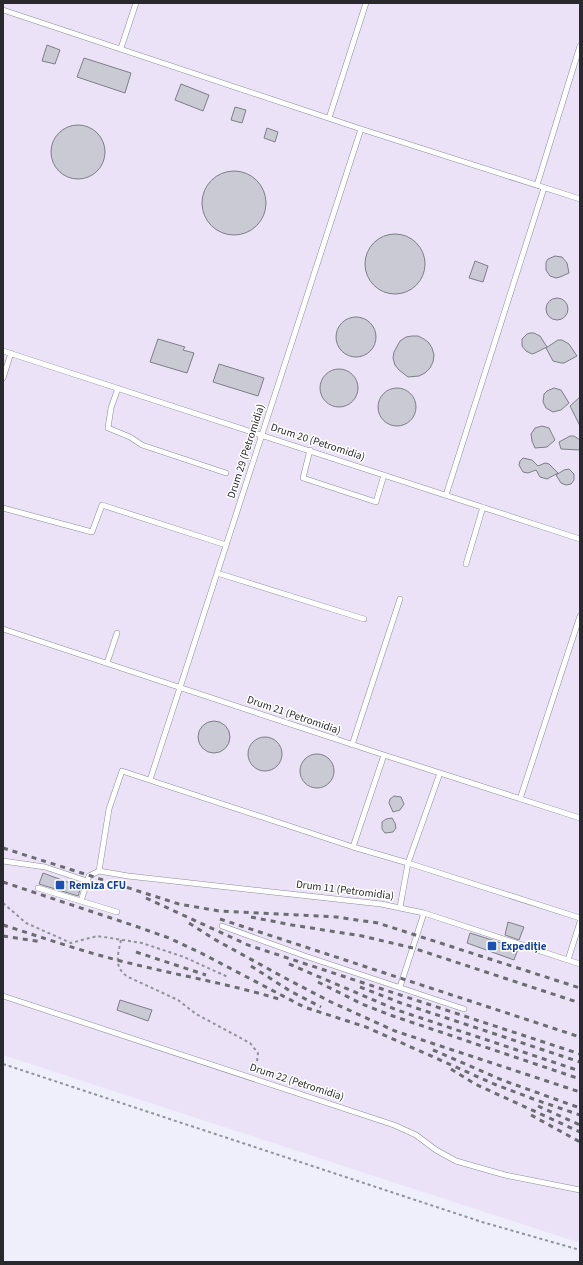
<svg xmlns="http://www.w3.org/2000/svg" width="583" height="1265" viewBox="0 0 583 1265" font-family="'Source Sans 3',sans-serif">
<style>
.industrial{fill:#ebe2f7}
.building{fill:#c9cad4;stroke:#7d7e88}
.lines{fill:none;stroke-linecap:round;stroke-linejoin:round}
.service-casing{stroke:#8b8c95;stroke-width:6}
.path{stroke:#919199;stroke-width:2;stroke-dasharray:3 3;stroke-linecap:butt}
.service{stroke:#fff;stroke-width:5}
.rail{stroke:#6b6c72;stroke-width:3;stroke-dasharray:5 5;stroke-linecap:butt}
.transit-dot{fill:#1a4fb4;stroke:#fff;stroke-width:1.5}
.labels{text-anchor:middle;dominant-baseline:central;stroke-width:3;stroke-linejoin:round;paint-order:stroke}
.street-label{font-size:11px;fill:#29292d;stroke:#fff}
.transit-label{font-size:11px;font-weight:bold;fill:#164399;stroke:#fff;text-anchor:start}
</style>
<rect width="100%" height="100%" fill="#eeeffa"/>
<path class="industrial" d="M 3,3 L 580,3 L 580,1243 L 3,1055 Z"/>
<path class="building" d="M 47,45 L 60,50 L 55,64 L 42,61 Z
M 84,58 L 131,73 L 125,93 L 77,77 Z
M 181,84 L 209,95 L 203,111 L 175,100 Z
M 235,107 L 246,110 L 242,123 L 231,120 Z
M51 152a27 27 0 1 1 54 0a27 27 0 1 1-54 0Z
M 267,128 L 278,132 L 275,142 L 264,138 Z
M202 203a32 32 0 1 1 64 0a32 32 0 1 1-64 0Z
M365 264a30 30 0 1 1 60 0a30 30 0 1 1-60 0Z
M 555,256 L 562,257 L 567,263 L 569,273 L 560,277 L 556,278 L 550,276 L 546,270 L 546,262 L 548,259 Z
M 475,261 L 488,266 L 483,282 L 469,278 Z
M546 309a11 11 0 1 1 22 0a11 11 0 1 1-22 0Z
M336 337a20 20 0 1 1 40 0a20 20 0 1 1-40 0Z
M 530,333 L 534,333 L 540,336 L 547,347 L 535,353 L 532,354 L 526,351 L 522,346 L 522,339 L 527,334 Z
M 412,336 L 418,336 L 424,339 L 429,343 L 432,348 L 434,355 L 433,362 L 430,368 L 425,373 L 419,376 L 408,377 L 399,370 L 395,365 L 393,358 L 394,352 L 400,341 L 406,337 Z
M 158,339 L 185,347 L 183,350 L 194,353 L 187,373 L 150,362 Z
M 558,340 L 562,340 L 569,344 L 577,356 L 564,363 L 561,363 L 553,361 L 546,348 Z
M 219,364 L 264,378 L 258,396 L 213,382 Z
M320 388a19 19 0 1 1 38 0a19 19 0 1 1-38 0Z
M378 407a19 19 0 1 1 38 0a19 19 0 1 1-38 0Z
M 554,388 L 561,390 L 569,403 L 561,410 L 553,412 L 546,408 L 543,402 L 544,394 L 547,391 Z
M 580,397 L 580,426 L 570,406 Z
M 542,426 L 549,428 L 555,440 L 547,447 L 535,448 L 532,441 L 531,434 L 535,428 Z
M 570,436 L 574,436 L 580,440 L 580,450 L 561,449 L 559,442 Z
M 523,458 L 532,460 L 538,466 L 545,463 L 549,464 L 558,473 L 547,479 L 540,477 L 536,470 L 528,473 L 523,472 L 519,465 L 520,461 Z
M 569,469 L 574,474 L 574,480 L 571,484 L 566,485 L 561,483 L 556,475 L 564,470 Z
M198 737a16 16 0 1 1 32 0a16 16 0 1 1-32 0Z
M248 754a17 17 0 1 1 34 0a17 17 0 1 1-34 0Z
M300 771a17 17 0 1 1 34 0a17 17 0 1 1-34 0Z
M 394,796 L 401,797 L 404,804 L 400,810 L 393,812 L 389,803 L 390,799 Z
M 392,818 L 395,823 L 396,828 L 393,832 L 385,833 L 382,829 L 382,822 L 386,819 Z
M 43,873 L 81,887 L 78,896 L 39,884 Z
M 508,922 L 524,927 L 519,940 L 505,935 Z
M 470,933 L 517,948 L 518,949 L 514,960 L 467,943 Z
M 120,1000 L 152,1010 L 148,1021 L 117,1010 Z"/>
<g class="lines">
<g class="service-casing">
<path id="service" d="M 3,10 L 361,129 L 580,199
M 121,48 L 136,3
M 329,118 L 366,3
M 537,185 L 580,46
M 3,351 L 580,539
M 3,378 L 11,353
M 118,388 L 111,408 L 108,428 L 130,437 L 142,445 L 226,473
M 310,450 L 303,478 L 376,502 L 384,475
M 446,495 L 544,188
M 3,508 L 92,532 L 102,505 L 226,545
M 466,564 L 483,507
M 217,573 L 364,619
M 3,629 L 384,755 L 580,818
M 107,663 L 117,633
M 352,745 L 400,599
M 150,780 L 361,129
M 520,799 L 580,616
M 353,847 L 384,755
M 3,861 L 45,867 L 87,881
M 99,871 L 128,876 L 381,904 L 424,913 L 580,964
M 38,888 L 117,912
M 81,901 L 89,876 L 99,871 L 109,809 L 122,771 L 353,847 L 408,863 L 580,918
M 400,907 L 408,863 L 440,773
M 222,926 L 305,956 L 464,1009
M 568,960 L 580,922
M 400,987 L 424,913
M 3,996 L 394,1125 L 416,1135 L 436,1150 L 456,1161 L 505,1175 L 580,1190"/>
</g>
<path class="path" d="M 3,903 L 26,923 L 71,943 L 97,936 L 142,943 L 184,957 L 228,977
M 121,940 C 118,955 113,967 128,977 L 178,1000 L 196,1014 L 250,1043 L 258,1053 L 257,1061 L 254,1072
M 3,1064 L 482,1222 L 580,1250"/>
<use href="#service" class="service"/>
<path class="rail" d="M 3,848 L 179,904 L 219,911 L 336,917 L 378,923 L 580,988
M 3,882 L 135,926 L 169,938 L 201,953 L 304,1007 L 366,1027 L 494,1084 L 536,1100 L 580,1115
M 146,898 L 248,945 L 580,1054
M 251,917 L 292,925 L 362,936 L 413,948 L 580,1003
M 220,919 L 580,1037
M 189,923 L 214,939 L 285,978 L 331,1002 L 395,1031 L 580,1092
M 3,925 C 41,937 78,950 117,960 C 171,974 226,983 279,999
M 3,936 L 42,942
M 136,952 L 206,975
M 289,964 L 397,1010 L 580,1071
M 251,966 L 290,991 L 321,1007
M 318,982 L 362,1004 L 390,1015 L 580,1079
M 360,987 L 401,1003 L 580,1062
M 433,1050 L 502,1080 L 580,1108
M 451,1069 L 475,1084 L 580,1132
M 538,1106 L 580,1125
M 531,1115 L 580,1142"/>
</g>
<g class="transit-dot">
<rect x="55" y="880" width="10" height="10" rx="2"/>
<rect x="487" y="941" width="10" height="10" rx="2"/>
</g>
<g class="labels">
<g class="street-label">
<text transform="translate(318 442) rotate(18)">Drum 20 (Petromidia)</text>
<text transform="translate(246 451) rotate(-72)">Drum 29 (Petromidia)</text>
<text transform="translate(294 715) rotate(19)">Drum 21 (Petromidia)</text>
<text transform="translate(345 890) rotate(7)">Drum 11 (Petromidia)</text>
<text transform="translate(297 1082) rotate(18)">Drum 22 (Petromidia)</text>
</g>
<g class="transit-label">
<text x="69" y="885">Remiza CFU</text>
<text x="501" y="946">Expediție</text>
</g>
</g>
<rect width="583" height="1265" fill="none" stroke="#29292d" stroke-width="8"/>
</svg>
